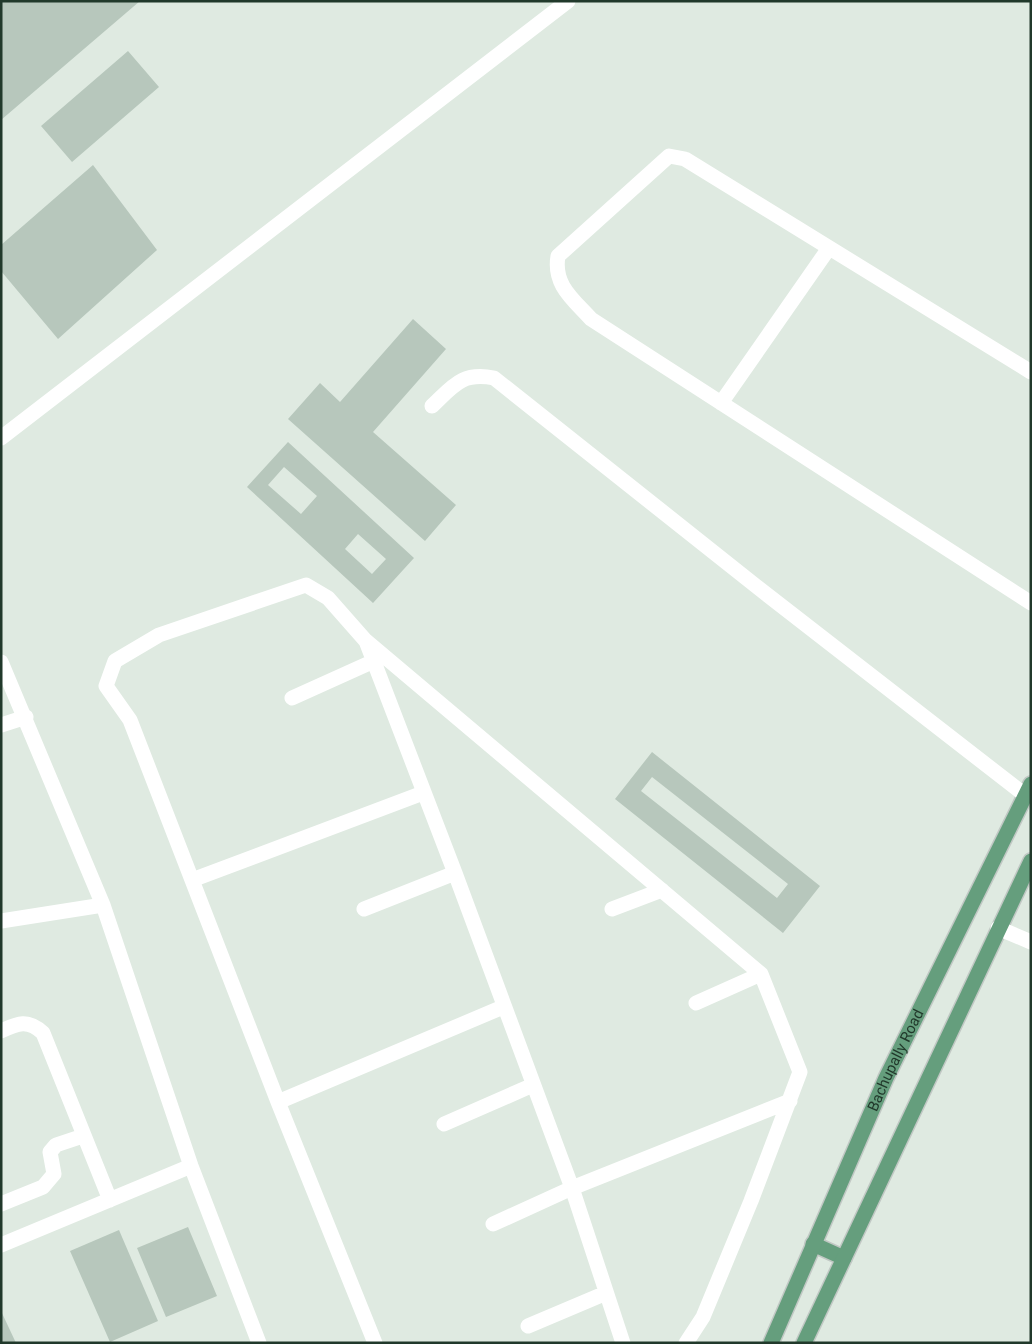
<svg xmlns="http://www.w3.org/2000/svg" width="1032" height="1344" viewBox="0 0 1032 1344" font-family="Roboto,sans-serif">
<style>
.building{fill:#b7c7bc;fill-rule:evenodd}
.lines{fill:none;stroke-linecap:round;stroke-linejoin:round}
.major-casing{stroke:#c1c8c4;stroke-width:18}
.minor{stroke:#fff;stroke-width:15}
.major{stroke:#659e7d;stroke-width:15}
.labels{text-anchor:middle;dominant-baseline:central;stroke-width:5;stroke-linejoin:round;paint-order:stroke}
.street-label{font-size:15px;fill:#21392b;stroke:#eff7f0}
</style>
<rect width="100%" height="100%" fill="#dfeae1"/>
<path class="building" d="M 1,1 L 140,1 L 1,120 Z
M 128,51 L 159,87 L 72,162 L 41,126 Z
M 93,165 L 157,250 L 58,339 L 1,271 L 1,245 Z
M 413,319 L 446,349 L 373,432 L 456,505 L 425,541 L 288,419 L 320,383 L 340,402 Z
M 288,442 L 414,558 L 373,603 L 247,487 ZM 284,467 L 317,496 L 301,514 L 268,485 ZM 358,534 L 386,559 L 372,574 L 345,549 Z
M 652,752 L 820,886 L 783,933 L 615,799 ZM 652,777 L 788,884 L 777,898 L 641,791 Z
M 188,1227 L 217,1296 L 166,1317 L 137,1248 Z
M 119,1230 L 158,1321 L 110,1342 L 70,1251 Z
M 1,1311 L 16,1343 L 1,1343 Z"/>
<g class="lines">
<g class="major-casing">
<g id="major">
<path d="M 813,1244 L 844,1258"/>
<path id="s1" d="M 771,1343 L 886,1078 L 1031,784"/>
<path d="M 804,1343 L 1031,861"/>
</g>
</g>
<path class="minor" d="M 1031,372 L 685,159 L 669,156 L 558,256 C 553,285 573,299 591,319 L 1031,603
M 721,403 L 829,248
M 432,406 C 454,385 462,372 494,378 L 756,586 L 1025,795
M 1,438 L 568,1
M 366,641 L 455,873 L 572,1188 L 623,1343
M 1,662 L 103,905 L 191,1166 L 259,1343
M 292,698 L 374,661
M 1,725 L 26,717
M 192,880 L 423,793
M 364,909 L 455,873
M 612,909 L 662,890
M 1,921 L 103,905
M 998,928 L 1031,942
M 696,1003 L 761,974
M 1,1031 C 18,1023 28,1019 43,1033 L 110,1200
M 278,1102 L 503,1007
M 444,1124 L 533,1085
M 1,1204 L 43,1187 L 54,1174 L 50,1152 L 56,1145 L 83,1136
M 493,1224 L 572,1188 L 790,1101
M 1,1245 L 191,1166
M 528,1326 L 606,1293
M 375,1343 L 278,1102 L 130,720 L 106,686 L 115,661 L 159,635 L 306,585 L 328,598 L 365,640 L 761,974 L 800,1072 L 751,1201 L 703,1317 L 686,1343"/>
<use href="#major" class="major"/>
</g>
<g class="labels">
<g class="street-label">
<text stroke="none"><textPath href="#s1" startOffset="309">Bachupally Road</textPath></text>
</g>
</g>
<rect width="1032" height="1344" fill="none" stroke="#21392b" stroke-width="5"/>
</svg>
